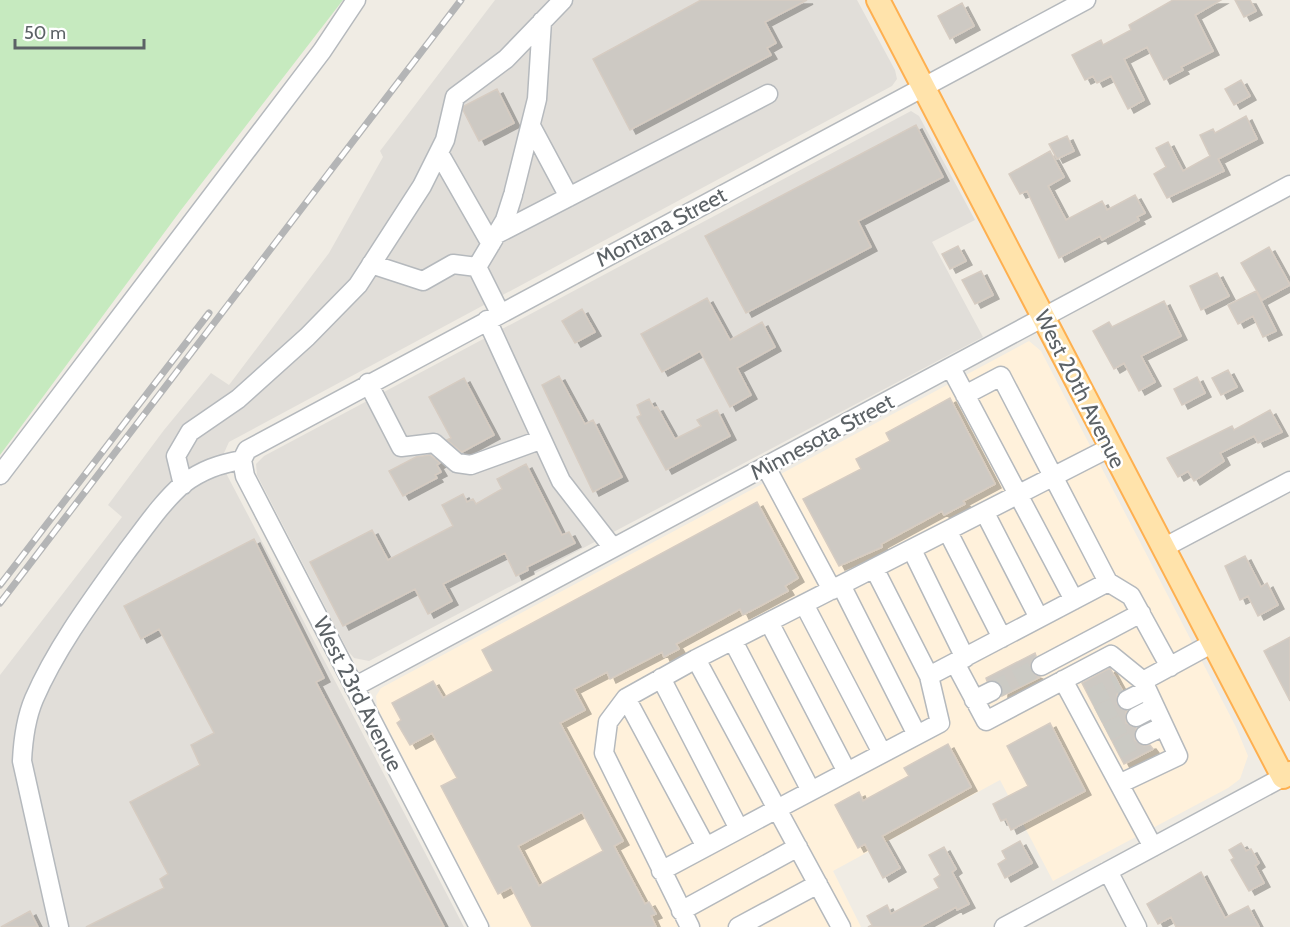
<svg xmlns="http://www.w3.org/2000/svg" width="1290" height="927" viewBox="0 0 1290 927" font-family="Cabin,sans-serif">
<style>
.commercial{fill:#fff1db}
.industrial{fill:#e1ded9}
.green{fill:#c6eabf}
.building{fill:#cdc9c3;stroke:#d6ccc2;stroke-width:1.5;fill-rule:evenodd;filter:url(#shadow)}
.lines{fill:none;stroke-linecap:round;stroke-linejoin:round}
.minor-tunnel{stroke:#cbcac4;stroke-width:18;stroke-dasharray:18 9;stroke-linecap:butt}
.minor-casing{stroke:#b5b9bd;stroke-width:21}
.major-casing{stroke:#feb050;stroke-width:26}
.minor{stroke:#fff;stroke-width:18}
.major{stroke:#ffe3ab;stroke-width:22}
.rail-casing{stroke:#b4b5b6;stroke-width:7}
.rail{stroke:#fff;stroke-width:4.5;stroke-dasharray:14;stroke-linecap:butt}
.labels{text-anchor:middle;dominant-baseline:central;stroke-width:5;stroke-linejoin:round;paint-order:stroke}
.street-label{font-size:22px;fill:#5c6266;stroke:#fff}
</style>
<defs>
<filter id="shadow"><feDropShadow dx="6" dy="4" stdDeviation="0" flood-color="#0004"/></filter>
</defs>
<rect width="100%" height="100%" fill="#f0ece4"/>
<path class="commercial" d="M 1029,341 L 1041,351 L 1236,727 L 1248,756 L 1240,779 L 1228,788 L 1053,881 L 1000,780 L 833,871 L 861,927 L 491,927 L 377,707 L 376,696 L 381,688 Z"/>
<path class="industrial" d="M 495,0 L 857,0 L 895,70 L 897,79 L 892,86 L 229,442 L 224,453 L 227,475 L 464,927 L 0,927 L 0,675 L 122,517 L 108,505 L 164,430 L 211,373 L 229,385 L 329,253 L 383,157 L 380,151 Z
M 911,111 L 919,116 L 975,220 L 932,242 L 983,337 L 369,661 L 354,658 L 348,651 L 257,475 L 256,464 L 264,456 Z"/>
<path class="green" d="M 0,0 L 343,0 L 181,210 L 0,455 Z"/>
<path class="building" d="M 701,0 L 807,0 L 765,22 L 776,43 L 767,48 L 771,55 L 630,130 L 593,59 Z
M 1173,0 L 1221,0 L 1195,15 L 1213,51 L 1181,67 L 1183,70 L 1164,80 L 1147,47 L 1124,59 L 1144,100 L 1128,109 L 1111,76 L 1097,83 L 1093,76 L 1085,80 L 1072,55 L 1101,40 L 1103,45 L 1131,30 L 1129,25 Z
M 1235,0 L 1250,0 L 1256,11 L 1244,17 Z
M 962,3 L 974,26 L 950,39 L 938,16 Z
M 1241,80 L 1250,96 L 1234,105 L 1225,89 Z
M 497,89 L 514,123 L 479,141 L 463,110 L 464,106 Z
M 1246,116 L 1257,139 L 1218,159 L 1224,171 L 1167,198 L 1154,174 L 1166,167 L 1156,148 L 1168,142 L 1183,171 L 1210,156 L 1200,135 L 1213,129 L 1215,133 Z
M 916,125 L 943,177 L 858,221 L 871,247 L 746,313 L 705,236 Z
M 1067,136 L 1074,151 L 1057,159 L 1049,144 Z
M 1050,151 L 1064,177 L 1048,186 L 1066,220 L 1102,201 L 1107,210 L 1135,195 L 1145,213 L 1137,217 L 1139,220 L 1102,240 L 1100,236 L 1059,258 L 1027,191 L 1020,194 L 1009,174 Z
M 958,246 L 966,261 L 950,269 L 942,254 Z
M 1269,247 L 1290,285 L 1262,300 L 1241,263 Z
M 981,271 L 993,295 L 975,304 L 962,280 Z
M 1217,273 L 1229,296 L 1201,310 L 1190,286 Z
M 1256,291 L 1276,331 L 1263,337 L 1253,316 L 1238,324 L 1228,305 Z
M 707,298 L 730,340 L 762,322 L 775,347 L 737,368 L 751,395 L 730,407 L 700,351 L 662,372 L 641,334 Z
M 1164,301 L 1181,336 L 1141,356 L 1155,382 L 1139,391 L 1124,363 L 1114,369 L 1093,331 L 1109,322 L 1112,327 Z
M 582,309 L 595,332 L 575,343 L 562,321 Z
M 1228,370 L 1237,387 L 1221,395 L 1212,378 Z
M 559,376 L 585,424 L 593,420 L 622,477 L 593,492 L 542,385 Z
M 1197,377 L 1205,393 L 1182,405 L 1174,389 Z
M 464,378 L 494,435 L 462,452 L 447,440 L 451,438 L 429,397 Z
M 950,398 L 995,484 L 963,501 L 965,504 L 944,515 L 942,511 L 881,544 L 882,547 L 839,566 L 803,499 L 861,469 L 856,459 L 890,441 L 886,433 Z
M 649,399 L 654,408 L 657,407 L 675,439 L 701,426 L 697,420 L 717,410 L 730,436 L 666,470 L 637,417 L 641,415 L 637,405 Z
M 1270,410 L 1282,432 L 1258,443 L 1254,436 L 1220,453 L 1224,461 L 1194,481 L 1188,471 L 1178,477 L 1167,458 L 1232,426 L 1234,430 Z
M 430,455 L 440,463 L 437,465 L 441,472 L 435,475 L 437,478 L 403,496 L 389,471 L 416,457 Z
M 526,464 L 562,535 L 569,532 L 575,543 L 527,567 L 528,570 L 516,576 L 505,553 L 443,584 L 452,601 L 428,614 L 415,589 L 343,626 L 310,562 L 372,530 L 388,560 L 453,526 L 442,505 L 463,494 L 467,502 L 473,499 L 476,504 L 502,489 L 497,479 Z
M 757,502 L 798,578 L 785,586 L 788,591 L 743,615 L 740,609 L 676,644 L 679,649 L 664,657 L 662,652 L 610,679 L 607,672 L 574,689 L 585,710 L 560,723 L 623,841 L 614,846 L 645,904 L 649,902 L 656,914 L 651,916 L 656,927 L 532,927 L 511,887 L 498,894 L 441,786 L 457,778 L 432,733 L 410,745 L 397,723 L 401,720 L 392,703 L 433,681 L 443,698 L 493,671 L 482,650 ZM 582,812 L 603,851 L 539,886 L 518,846 Z
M 254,539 L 324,678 L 316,682 L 444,927 L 86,927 L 164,888 L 160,879 L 168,874 L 130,802 L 200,765 L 191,745 L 214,733 L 159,629 L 141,639 L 124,606 Z
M 1245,556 L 1261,587 L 1267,583 L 1278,605 L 1258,616 L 1248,596 L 1240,600 L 1225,566 Z
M 1290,637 L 1290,701 L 1264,651 Z
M 1035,653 L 1036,656 L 1030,666 L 1031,672 L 1040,677 L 1002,696 L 1002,687 L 999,682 L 987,681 L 986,678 Z
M 1110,668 L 1122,690 L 1117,694 L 1117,704 L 1126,711 L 1126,723 L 1136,728 L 1135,740 L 1144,746 L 1150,745 L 1153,749 L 1124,764 L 1082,683 Z
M 1050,723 L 1085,791 L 1011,830 L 1006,819 L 1001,821 L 993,804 L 1028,786 L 1007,746 Z
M 948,744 L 971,787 L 882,836 L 900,868 L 883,878 L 865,844 L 858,848 L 835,805 L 859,792 L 863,801 L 909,776 L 904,768 Z
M 1020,841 L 1032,863 L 1005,878 L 998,864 L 1006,859 L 1002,851 Z
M 1241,843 L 1246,851 L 1251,849 L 1259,863 L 1255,866 L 1264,883 L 1249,891 L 1231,860 L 1234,858 L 1229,850 Z
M 944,847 L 956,869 L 952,872 L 969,904 L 957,910 L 956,907 L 920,927 L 868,927 L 872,925 L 867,916 L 887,905 L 891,914 L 939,888 L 934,879 L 940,875 L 929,855 Z
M 1201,872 L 1225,918 L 1248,906 L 1259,927 L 1176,927 L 1171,917 L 1158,924 L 1147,904 Z
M 30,911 L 38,927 L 1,927 Z"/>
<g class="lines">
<path class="minor-tunnel" d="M 992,691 L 1041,666
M 1090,698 L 1119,684
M 1098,715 L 1127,700
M 1107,732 L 1136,717
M 1117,750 L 1145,735"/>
<g class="minor-casing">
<path id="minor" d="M 531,126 L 569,197
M 439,153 L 491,244
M 514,191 L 537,99 L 542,21
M 497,234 L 768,94
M 371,264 L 423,281 L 453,264 L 477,267
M 500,313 L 477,267 L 505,220 L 513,195
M 487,320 L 561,481 L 613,548
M 951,368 L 1074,600
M 368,383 L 401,447 L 434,443 L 457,463 L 471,465 L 540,440
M 965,395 L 1001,376 L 1108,582 L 1131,596 L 1170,667
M 766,467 L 832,590
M 0,475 L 322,51 L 356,0
M 183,485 L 176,456 L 190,432 L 238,399 L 307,337 L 358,285 L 422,186 L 445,140 L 455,97 L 506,59 L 563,0
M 985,513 L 1039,618
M 948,532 L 1002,638
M 1163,548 L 1290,481
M 912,550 L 965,658
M 874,568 L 929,676
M 841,585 L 917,735
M 804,604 L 882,753
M 769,622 L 847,772
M 733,641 L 811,791
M 955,663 L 986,721 L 1111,655 L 1143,681 L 1178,756 L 1119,784
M 1041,666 L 1141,613
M 661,678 L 739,829
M 1063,680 L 1153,847
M 1143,681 L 1213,643
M 354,687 L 1290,185
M 626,698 L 706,847
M 974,700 L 992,691
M 1127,700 L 1147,690
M 1136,717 L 1155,707
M 1145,735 L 1164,726
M 661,871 L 777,809 L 696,659
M 1108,871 L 1137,927
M 681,911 L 798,847
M 59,927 L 22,761 C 23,740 26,718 34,699 C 57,646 94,597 127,551 C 144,529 162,502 183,484 C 202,470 219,464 242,460
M 479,927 L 245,476 L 242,460 L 247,450 L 1086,0
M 690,927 L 604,753 L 608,722 L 626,698 L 696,659 L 1111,447
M 738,927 L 818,884
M 841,927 L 777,809 L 940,723 L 929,676 L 1108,582
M 1004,927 L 1283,777"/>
</g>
<g class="major-casing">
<path id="major" d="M 878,0 L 1283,777 L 1290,773"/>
</g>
<use href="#minor" class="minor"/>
<use href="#major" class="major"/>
<g class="rail-casing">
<path id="rail" d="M 0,585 L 209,313
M 0,603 L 461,0"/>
</g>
<use href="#rail" class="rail"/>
</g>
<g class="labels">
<g class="street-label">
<text transform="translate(661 227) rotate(-28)">Montana Street</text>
<text transform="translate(1080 389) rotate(63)">West 20th Avenue</text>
<text transform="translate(822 437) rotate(-28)">Minnesota Street</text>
<text transform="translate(358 694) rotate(63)">West 23rd Avenue</text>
</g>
</g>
<path d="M15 39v9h129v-9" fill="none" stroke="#5c6266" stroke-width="3"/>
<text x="24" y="39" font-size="18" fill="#5c6266" stroke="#ffffff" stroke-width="4.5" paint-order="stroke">50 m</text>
</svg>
